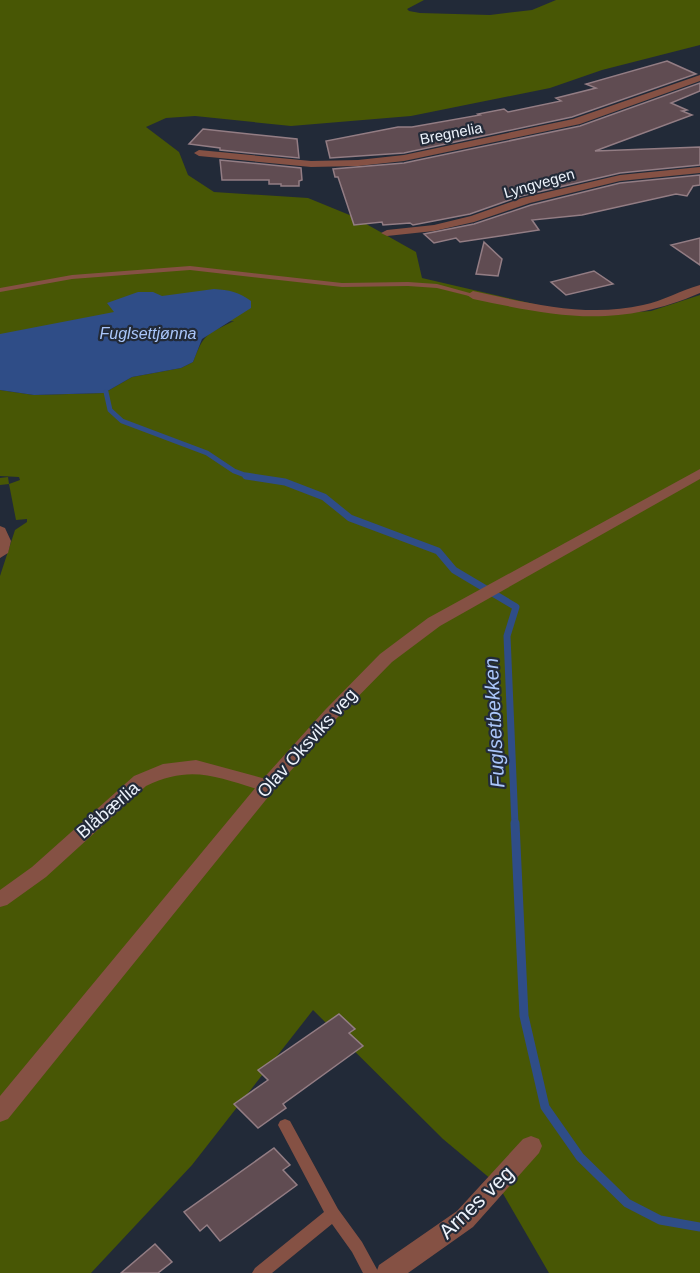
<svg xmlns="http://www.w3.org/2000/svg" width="700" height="1273" viewBox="0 0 700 1273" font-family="Helvetica,sans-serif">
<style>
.green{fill:#485705}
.water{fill:#2f4d87}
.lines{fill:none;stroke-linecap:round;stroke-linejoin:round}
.stream-far2{stroke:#2f4d87;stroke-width:5}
.stream-far1{stroke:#2f4d87;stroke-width:7}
.stream{stroke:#2f4d87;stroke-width:9}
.building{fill:#604c52;stroke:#937d84;stroke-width:1.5}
.service{fill:#855144;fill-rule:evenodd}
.minor{fill:#855144;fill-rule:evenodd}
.tertiary{fill:#855144;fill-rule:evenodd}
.labels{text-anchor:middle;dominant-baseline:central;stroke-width:4.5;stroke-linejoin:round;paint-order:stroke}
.far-street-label{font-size:15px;fill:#ecf2fb;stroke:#222a38}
.far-water-label{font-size:16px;font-style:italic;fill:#aac6fa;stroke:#222a38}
.street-label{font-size:18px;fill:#ecf2fb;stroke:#222a38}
.water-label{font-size:20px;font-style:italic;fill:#aac6fa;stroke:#222a38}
.near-street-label{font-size:21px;fill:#ecf2fb;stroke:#222a38}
</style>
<rect width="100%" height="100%" fill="#222a38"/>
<path class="green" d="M 0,0 L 424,0 L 407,9 L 409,11 L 420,13 L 490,15 L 532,10 L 556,0 L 700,0 L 700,45 L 602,70 L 550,88 L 411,116 L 291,126 L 195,116 L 166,118 L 146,127 L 179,152 L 188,175 L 214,192 L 308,198 L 352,216 L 416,252 L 422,278 L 585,316 L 651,311 L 700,295 L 700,1273 L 549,1273 L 498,1185 L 443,1139 L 313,1010 L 192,1165 L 91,1273 L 0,1273 L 0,576 L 15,530 L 27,522 L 27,519 L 16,520 L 9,484 L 0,485 L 0,478 L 8,477 L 9,484 L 20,480 L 19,477 L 0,476 L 0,390 L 34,395 L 104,393 L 132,377 L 181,368 L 193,362 C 204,333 207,334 234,321 L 0,338 Z"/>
<path class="water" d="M 214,289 C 229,290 239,292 251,301 L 251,308 L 202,339 L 193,362 L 181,368 L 132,377 L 104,393 L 34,395 L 0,390 L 0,334 L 114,312 L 107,303 L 138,292 L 153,292 L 162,296 Z"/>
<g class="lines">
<path class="stream-far2" d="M 106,392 L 110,410 L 122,421 L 207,453 L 234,471 L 250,477"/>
<path class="stream-far1" d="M 246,476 L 285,482 L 324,497 L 350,518 L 438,551 L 454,570 L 516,607 L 507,636 L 515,825"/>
<path class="stream" d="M 515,823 L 524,1016 L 545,1107 L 580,1157 L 627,1203 L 660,1220 L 700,1227"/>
</g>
<path class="building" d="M 667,61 L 696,74 L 572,117 L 404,153 L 330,158 L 326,141 L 398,127 L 412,127 L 480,115 L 478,114 L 504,109 L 508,112 L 561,101 L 556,98 L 596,88 L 586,84 Z
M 700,83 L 700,91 L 671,103 L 687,110 L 682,111 L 692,115 L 595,151 L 700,147 L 700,165 L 620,173 L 521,196 L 470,214 L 413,225 L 410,223 L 383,225 L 382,222 L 354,225 L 338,177 L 335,177 L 333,169 L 404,163 L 580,126 Z
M 203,129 L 297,139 L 299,158 L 220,150 L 220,148 L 189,144 Z
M 220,160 L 301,168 L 302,180 L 299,181 L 299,186 L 281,186 L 281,184 L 269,184 L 269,180 L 222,180 Z
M 700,175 L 700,185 L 693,186 L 687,196 L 676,194 L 582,215 L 532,220 L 539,230 L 460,242 L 456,238 L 434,243 L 424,234 L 474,224 L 531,205 L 620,183 Z
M 700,238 L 700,265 L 671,245 Z
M 484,242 L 502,259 L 498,276 L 476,274 Z
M 594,271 L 613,284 L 566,295 L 551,282 Z
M 339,1014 L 355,1029 L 349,1033 L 363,1046 L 283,1104 L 286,1108 L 258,1128 L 234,1104 L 268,1080 L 258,1070 Z
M 274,1148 L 290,1165 L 283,1170 L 297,1185 L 220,1241 L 207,1225 L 200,1231 L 184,1212 Z
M 155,1244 L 172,1262 L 158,1273 L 121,1273 Z"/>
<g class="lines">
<path class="service" d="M 190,266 L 342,283 L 408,282 L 437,284 L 477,295 L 473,297 L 437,288 L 408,286 L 342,287 L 190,270 L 72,279 L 0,292 L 0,288 L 72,275 Z
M 285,1119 L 290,1121 L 338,1209 L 362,1242 L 379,1273 L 363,1273 L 352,1252 L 332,1224 L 272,1273 L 252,1273 L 255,1268 L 324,1212 L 278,1125 L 280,1121 Z"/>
<path class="minor" d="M 700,75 L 700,81 L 580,124 L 404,161 L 358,166 L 311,167 L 199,156 L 194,153 L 199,150 L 311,161 L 358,160 L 404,155 L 573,119 Z
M 700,167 L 700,173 L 620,181 L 530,203 L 474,222 L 434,231 L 387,236 L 381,233 L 387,230 L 434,225 L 471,216 L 522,198 L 620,175 Z
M 700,285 L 700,293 C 617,329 558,317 473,299 L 467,295 L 473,291 C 528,303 587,318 643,305 C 663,301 681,290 700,285 Z
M 0,526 L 5,528 L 11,541 L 8,553 L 0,558 Z
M 196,760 L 273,781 L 276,786 L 273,791 L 267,792 C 220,779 194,763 146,786 L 46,877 L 7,905 L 0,907 L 0,890 L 32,867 L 134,776 L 163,764 Z
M 531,1136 L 539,1139 L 542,1146 L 539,1153 L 473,1227 L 408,1273 L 376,1273 L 379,1265 L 457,1211 L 523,1139 Z"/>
<path class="tertiary" d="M 700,469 L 700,479 L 440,626 L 392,662 L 337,718 L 273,791 L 8,1119 L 0,1122 L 0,1096 L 261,781 L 325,710 L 380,654 L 428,618 Z"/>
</g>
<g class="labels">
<g class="far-street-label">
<text transform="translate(451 133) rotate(-11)">Bregnelia</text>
<text transform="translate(539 183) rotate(-16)">Lyngvegen</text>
</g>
<g class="far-water-label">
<text x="148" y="333">Fuglsettjønna</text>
</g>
<g class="street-label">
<text transform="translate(307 743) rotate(-48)">Olav Oksviks veg</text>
<text transform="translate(108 810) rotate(-41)">Blåbærlia</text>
</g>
<g class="water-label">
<text transform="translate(494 723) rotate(-93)">Fuglsetbekken</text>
</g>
<g class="near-street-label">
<text transform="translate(476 1202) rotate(-44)">Arnes veg</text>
</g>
</g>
</svg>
